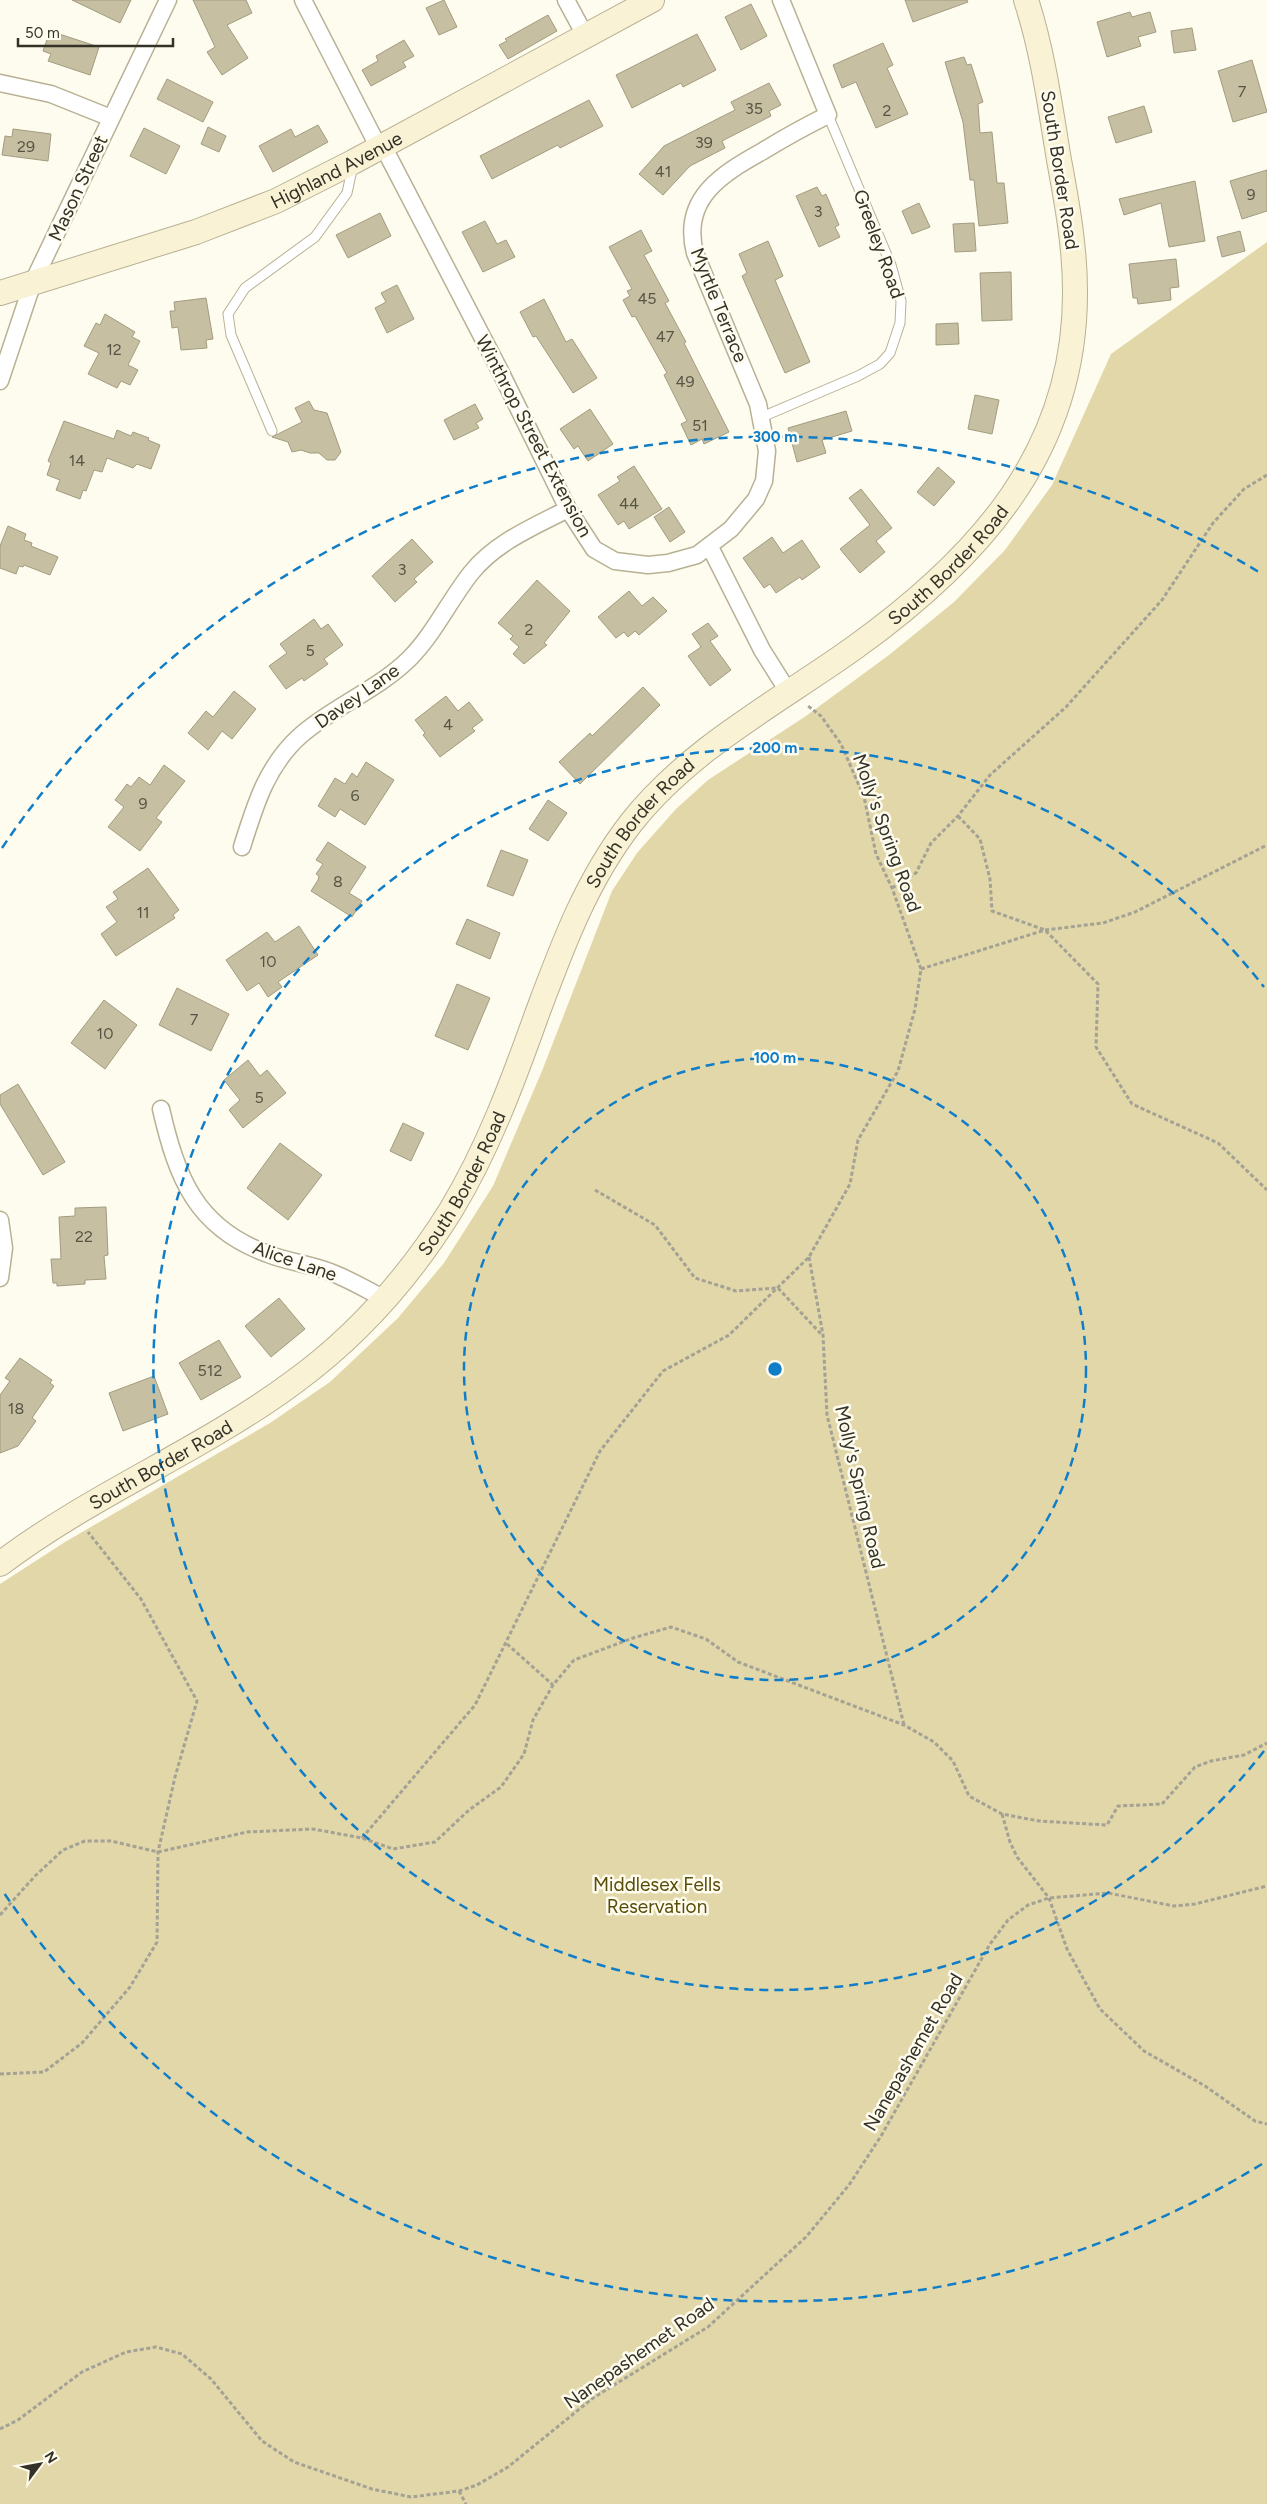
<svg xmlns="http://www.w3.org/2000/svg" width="1267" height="2504" viewBox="0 0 1267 2504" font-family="Figtree,sans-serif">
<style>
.green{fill:#e2d7a8}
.building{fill:#c6bfa2;stroke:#a29c7f}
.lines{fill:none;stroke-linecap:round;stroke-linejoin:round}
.service-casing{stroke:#b8b194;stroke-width:11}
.minor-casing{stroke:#b8b194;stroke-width:19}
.secondary-casing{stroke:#b8b194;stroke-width:26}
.path{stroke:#a4a195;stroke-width:3;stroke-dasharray:4 2.5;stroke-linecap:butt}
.service{stroke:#fff;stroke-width:9}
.minor{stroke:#fff;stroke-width:16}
.secondary{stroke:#f9f2d5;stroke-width:24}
.ring{fill:none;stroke:#0f7dc7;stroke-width:2.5;stroke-dasharray:9 6}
.labels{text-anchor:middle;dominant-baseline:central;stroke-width:5;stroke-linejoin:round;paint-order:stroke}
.number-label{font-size:16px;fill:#585445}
.street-label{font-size:19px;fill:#343126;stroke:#fefbef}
.park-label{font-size:19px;fill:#594c08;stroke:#fefbef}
.centre{fill:#0f7dc7;stroke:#fefbef;stroke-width:2.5}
.ring-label{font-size:15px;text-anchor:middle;font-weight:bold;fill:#0f7dc7;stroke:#fefbef;stroke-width:5;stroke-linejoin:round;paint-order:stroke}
</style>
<rect width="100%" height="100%" fill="#fefbef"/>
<path class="green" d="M 1267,242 L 1267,2504 L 0,2504 L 0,1584 L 65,1542 L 270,1423 L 330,1382 L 398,1318 L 444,1263 L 493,1186 L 542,1071 L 612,891 L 637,853 L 676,809 L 708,780 L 806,716 L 889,655 L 954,602 L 1005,550 L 1052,485 L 1111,354 Z"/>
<path class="building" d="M 72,0 L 131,0 L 120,23 Z
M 193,0 L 246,0 L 252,13 L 227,25 L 248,58 L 222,75 L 207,52 L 215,47 Z
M 444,0 L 457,27 L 439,35 L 426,8 Z
M 905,0 L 967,0 L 968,2 L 913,22 Z
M 751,4 L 767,36 L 741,50 L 725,17 Z
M 1130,12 L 1132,17 L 1150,12 L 1156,32 L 1138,37 L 1141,46 L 1107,57 L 1097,22 Z
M 548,15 L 557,31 L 508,59 L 499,45 L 507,41 L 505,39 Z
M 1192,28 L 1196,50 L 1174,53 L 1171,31 Z
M 50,31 L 99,47 L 90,75 L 48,61 L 51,54 L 43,51 Z
M 697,34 L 716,70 L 683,87 L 681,83 L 632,108 L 616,75 Z
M 404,40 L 414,56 L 403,62 L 406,67 L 371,86 L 362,70 L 378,61 L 376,56 Z
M 883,43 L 893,65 L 887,68 L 908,114 L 876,128 L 856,82 L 842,88 L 833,65 Z
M 964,57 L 967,65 L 971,64 L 983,102 L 978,104 L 980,133 L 992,132 L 997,183 L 1004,183 L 1008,223 L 979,226 L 974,180 L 970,180 L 963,122 L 945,62 Z
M 1252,60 L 1267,112 L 1233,122 L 1218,71 Z
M 167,79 L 213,102 L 203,122 L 157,99 Z
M 769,83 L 781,105 L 769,111 L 771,116 L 722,141 L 725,148 L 690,166 L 663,195 L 639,174 L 664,146 L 735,110 L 731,102 Z
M 589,100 L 603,126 L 560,148 L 558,145 L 492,179 L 480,156 Z
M 1144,106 L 1152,132 L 1116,143 L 1108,117 Z
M 318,125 L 328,142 L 273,172 L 259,146 L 291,129 L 295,137 Z
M 208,127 L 226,136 L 219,152 L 201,144 Z
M 144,128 L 180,146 L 166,174 L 130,156 Z
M 13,129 L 51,134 L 48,161 L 2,155 L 5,136 L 12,137 Z
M 1267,170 L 1267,211 L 1242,219 L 1230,181 Z
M 1195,181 L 1205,241 L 1169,247 L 1161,203 L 1124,215 L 1119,199 Z
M 817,187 L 822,196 L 826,194 L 839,225 L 835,227 L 840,237 L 819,247 L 796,196 Z
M 919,203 L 930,227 L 912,234 L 902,211 Z
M 380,213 L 391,236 L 348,258 L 336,235 Z
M 485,221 L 497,244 L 506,240 L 515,257 L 483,272 L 462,232 Z
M 974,223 L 976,251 L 955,252 L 953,224 Z
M 641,230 L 652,251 L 644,255 L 669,301 L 665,303 L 686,342 L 684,343 L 729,432 L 704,444 L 702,439 L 691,445 L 681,424 L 687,421 L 664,375 L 667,373 L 635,316 L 632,317 L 623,300 L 630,296 L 627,291 L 632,289 L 609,247 Z
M 1240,231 L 1245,251 L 1222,257 L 1217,237 Z
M 768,241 L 783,276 L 775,280 L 810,362 L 785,373 L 742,276 L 747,273 L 739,254 Z
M 1176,259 L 1179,287 L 1170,288 L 1171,300 L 1138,304 L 1137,298 L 1133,298 L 1129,264 Z
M 1011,272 L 1012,320 L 982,321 L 980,273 Z
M 397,285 L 414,319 L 387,333 L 375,308 L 386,302 L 381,293 Z
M 206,298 L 213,339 L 206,340 L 207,348 L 181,350 L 178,327 L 172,328 L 170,311 L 175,311 L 174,302 Z
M 544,299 L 566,342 L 572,339 L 597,378 L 573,393 L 536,336 L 533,337 L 520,312 Z
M 105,314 L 135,332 L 132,337 L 140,341 L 128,365 L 138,370 L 130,385 L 121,381 L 117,388 L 88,374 L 99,353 L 84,346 L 96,323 L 100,325 Z
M 958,323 L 959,344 L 936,345 L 936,324 Z
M 975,395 L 999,400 L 992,434 L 968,429 Z
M 309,401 L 314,410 L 327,413 L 341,452 L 335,460 L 327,460 L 319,453 L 310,453 L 301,450 L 292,452 L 288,442 L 272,437 L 302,422 L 295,408 Z
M 475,404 L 483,419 L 476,423 L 479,428 L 454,440 L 444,420 Z
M 590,409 L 613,444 L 588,461 L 578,446 L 574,449 L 560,429 Z
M 846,411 L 852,431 L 822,440 L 826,453 L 797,462 L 788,428 Z
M 64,421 L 114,439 L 117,430 L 131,436 L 133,432 L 149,438 L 148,440 L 160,445 L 151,469 L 137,464 L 133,468 L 107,458 L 102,472 L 94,470 L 86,491 L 83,490 L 80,499 L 56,490 L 60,480 L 47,475 L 51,463 L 48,461 Z
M 634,466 L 662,509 L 629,529 L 624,521 L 618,525 L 598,495 L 620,481 L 617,477 Z
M 938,467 L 955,482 L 934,506 L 917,492 Z
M 861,489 L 892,528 L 876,541 L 885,552 L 860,573 L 840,549 L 870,525 L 849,498 Z
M 669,507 L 685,532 L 670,542 L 654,517 Z
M 8,526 L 26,534 L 24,540 L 32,543 L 31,546 L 58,557 L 50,575 L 24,565 L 23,567 L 19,566 L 16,574 L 0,568 L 0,546 Z
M 772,537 L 783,553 L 802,540 L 820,567 L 802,580 L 800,577 L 776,593 L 770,584 L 764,588 L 743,558 Z
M 412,539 L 433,562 L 414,579 L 417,582 L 395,602 L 372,576 Z
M 537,580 L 570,611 L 544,643 L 547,645 L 524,664 L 513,654 L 519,647 L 510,639 L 513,636 L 498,623 Z
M 629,591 L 642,606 L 653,597 L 667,611 L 639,635 L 635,631 L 628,637 L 624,632 L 616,638 L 598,617 Z
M 314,619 L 321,629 L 328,624 L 343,645 L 324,659 L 328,664 L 304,681 L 302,678 L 286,689 L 269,666 L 287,653 L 280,644 Z
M 708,623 L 718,636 L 710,641 L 731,670 L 710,686 L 688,656 L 701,647 L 692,634 Z
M 643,687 L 660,705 L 580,784 L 559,762 L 590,733 L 592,736 Z
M 234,691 L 256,709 L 232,739 L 222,731 L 208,750 L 188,733 L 206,711 L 213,717 Z
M 446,696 L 458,711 L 469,702 L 483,720 L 472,728 L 475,731 L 440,757 L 423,735 L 425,733 L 415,720 Z
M 366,762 L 394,780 L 365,825 L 340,809 L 335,817 L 318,806 L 335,778 L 345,784 L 352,773 L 357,777 Z
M 164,765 L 185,781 L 156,818 L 162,822 L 140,851 L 108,827 L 124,807 L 115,800 L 127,784 L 131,787 L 139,777 L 150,785 Z
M 548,800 L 567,813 L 548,841 L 529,829 Z
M 328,842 L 366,867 L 349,893 L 362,901 L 352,917 L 311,891 L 318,880 L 319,876 L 316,874 L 323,864 L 316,860 Z
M 501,850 L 528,860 L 513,896 L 487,886 Z
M 148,868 L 179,910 L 173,915 L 175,918 L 116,956 L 101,934 L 117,922 L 106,907 L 118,899 L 113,892 Z
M 467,919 L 500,933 L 490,959 L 456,944 Z
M 299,926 L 318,955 L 278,982 L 282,987 L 268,997 L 259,983 L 247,991 L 226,960 L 267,932 L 275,942 Z
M 457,984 L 490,998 L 468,1050 L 435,1036 Z
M 177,988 L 229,1014 L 211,1051 L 159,1025 Z
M 104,1000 L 137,1025 L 105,1069 L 71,1043 Z
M 248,1060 L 260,1076 L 267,1070 L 286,1093 L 243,1128 L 229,1110 L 240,1100 L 224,1080 Z
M 18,1084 L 65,1162 L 43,1175 L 0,1104 L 0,1095 Z
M 403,1123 L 424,1133 L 411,1161 L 390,1151 Z
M 280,1143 L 322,1175 L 288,1220 L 247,1188 Z
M 106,1207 L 108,1255 L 104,1256 L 106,1279 L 85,1280 L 85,1284 L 57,1286 L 57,1283 L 53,1283 L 51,1259 L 61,1259 L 59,1217 L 75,1216 L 75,1208 Z
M 279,1298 L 305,1329 L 271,1357 L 245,1326 Z
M 219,1340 L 241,1377 L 201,1400 L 179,1363 Z
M 20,1358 L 52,1380 L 50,1383 L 54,1386 L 32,1418 L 36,1421 L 18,1446 L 0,1453 L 0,1395 L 10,1381 L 5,1378 Z
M 154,1376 L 168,1414 L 123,1431 L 109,1393 Z"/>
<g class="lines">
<g class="service-casing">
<path id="service" d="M 762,417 L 858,376 L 880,364 L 890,353 L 900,323 L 901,301 L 891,265 L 828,115
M 272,431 L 231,335 L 228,314 L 245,288 L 315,237 L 347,193 L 353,165"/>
</g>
<g class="minor-casing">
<path id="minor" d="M 303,0 L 379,148
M 566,0 L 586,37
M 0,83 L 51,94 L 111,118
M 383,146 L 500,371 L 568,509 L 594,549 L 615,561 L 648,565 L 668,563 L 697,555 L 731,529 L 756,499 L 764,481 L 767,451 L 758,404 L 695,253 C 681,198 722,174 763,151 C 784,138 806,126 828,115 L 781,0
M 0,381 L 33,282 L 168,0
M 710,547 L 762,650 L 789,693
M 242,847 C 255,805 267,765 301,735 C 334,706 376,691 409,659 C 434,634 449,601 471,573 C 496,542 533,527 568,509
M 161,1109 C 177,1178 196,1228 268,1254 C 288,1262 310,1264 330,1272 C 349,1279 367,1290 385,1299
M 0,1220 L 4,1248 L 0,1278"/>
</g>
<g class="secondary-casing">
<g id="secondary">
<path id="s1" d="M 0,293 L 196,232 L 276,201 L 353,162 L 652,0"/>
<path id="s2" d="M 0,1564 C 92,1494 201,1451 294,1382 C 357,1336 410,1276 451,1210 C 488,1149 513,1081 537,1014 C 562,947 586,881 631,823 C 690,748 777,703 854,648 C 978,559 1076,452 1075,291 C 1075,247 1067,203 1059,160 C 1050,106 1043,52 1026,0"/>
</g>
</g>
<path class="path" d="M 958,816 L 980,839 L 990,879 L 992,911 L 1045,930 L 1098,984 L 1096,1047 L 1132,1104 L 1218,1143 L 1267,1190
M 892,888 L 916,873 L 931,843 L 958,816 L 990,775 L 1066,707 L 1162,600 L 1213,523 L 1244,489 L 1267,475
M 921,969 L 1045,930 L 1103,923 L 1135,912 L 1267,845
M 595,1190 L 655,1225 L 695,1278 L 736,1291 L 777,1288
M 809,1257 L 823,1335 L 827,1415 L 904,1725
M 778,1288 L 822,1335
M 507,1644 L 553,1685
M 1002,1814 L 1010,1842 L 1017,1857 L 1049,1898 L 1067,1949 L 1100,2009 L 1144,2051 L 1205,2086 L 1255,2121 L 1267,2124
M 362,1838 L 475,1705 L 600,1451 L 663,1371 L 729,1335 L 809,1257 L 850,1184 L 858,1140 L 898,1071 L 915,1009 L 921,969 L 892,888 L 876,854 L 864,797 L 841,744 L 821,716 L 808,706
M 0,1915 L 35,1876 L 63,1850 L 85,1841 L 111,1841 L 158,1852 L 247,1832 L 313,1829 L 362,1838 L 393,1849 L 435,1842 L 469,1810 L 501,1787 L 524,1754 L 533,1720 L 553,1685 L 574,1660 L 633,1638 L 671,1627 L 706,1639 L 738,1662 L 904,1725 L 934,1742 L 953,1761 L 969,1796 L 1002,1814 L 1039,1821 L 1107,1825 L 1118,1806 L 1162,1804 L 1195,1767 L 1211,1761 L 1244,1755 L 1267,1743
M 0,2074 L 44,2072 L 82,2043 L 130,1987 L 157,1942 L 158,1852 L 175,1777 L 197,1701 L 141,1599 L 88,1532
M 0,2429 L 18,2420 L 82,2372 L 126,2352 L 156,2347 L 182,2354 L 211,2379 L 262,2441 L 294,2462 L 372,2489 L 411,2497 L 459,2491 L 477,2485 L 508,2467 L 593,2398 L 708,2327 L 806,2237 L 849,2185 L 881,2136 L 990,1944 L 1008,1920 L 1028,1905 L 1049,1898 L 1108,1893 L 1174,1906 L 1195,1904 L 1267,1886
M 459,2491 L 466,2504"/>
<use href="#service" class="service"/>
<use href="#minor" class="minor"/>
<use href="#secondary" class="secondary"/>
</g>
<g class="ring">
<circle cx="775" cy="1369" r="311"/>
<path d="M1264 1751A621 621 0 1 1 1264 987"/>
<path d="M1262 2164A932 932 0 0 1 2 1890M2 848A932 932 0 0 1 1262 574"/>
</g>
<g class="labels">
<g class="number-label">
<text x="1242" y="91">7</text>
<text x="754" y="108">35</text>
<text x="887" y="110">2</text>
<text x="704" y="142">39</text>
<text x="26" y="146">29</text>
<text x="663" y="171">41</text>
<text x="1251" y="194">9</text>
<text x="818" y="211">3</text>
<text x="647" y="298">45</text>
<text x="665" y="336">47</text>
<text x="114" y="349">12</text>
<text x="685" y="381">49</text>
<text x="700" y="425">51</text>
<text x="77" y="460">14</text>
<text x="629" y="503">44</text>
<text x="402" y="569">3</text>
<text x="529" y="629">2</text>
<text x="310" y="650">5</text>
<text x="448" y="724">4</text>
<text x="355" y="795">6</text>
<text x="143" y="803">9</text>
<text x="338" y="881">8</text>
<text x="143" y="912">11</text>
<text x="268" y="961">10</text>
<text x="194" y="1019">7</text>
<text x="105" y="1033">10</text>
<text x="259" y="1097">5</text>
<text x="84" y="1236">22</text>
<text x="210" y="1370">512</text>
<text x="16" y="1408">18</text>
</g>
<g class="street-label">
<text stroke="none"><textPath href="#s1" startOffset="359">Highland Avenue</textPath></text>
<text transform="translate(1060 170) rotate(81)">South Border Road</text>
<text transform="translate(78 188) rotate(-65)">Mason Street</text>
<text transform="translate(879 244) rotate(70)">Greeley Road</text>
<text transform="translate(719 305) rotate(68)">Myrtle Terrace</text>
<text transform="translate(534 436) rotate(62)">Winthrop Street Extension</text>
<text stroke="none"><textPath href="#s2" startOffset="1419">South Border Road</textPath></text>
<text transform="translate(357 696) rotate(-35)">Davey Lane</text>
<text stroke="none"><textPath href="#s2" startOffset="1014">South Border Road</textPath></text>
<text transform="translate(887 833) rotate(70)">Molly's Spring Road</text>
<text stroke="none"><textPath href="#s2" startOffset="609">South Border Road</textPath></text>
<text transform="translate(295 1261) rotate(19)">Alice Lane</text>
<text stroke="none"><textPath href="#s2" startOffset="189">South Border Road</textPath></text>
<text transform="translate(860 1487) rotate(77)">Molly's Spring Road</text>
<text transform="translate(913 2052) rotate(-60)">Nanepashemet Road</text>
<text transform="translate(639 2353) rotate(-35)">Nanepashemet Road</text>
</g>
<g class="park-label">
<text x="657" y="1884">Middlesex Fells<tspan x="657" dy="22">Reservation</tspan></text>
</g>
</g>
<circle cx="775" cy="1369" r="8" class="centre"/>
<g class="ring-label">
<text x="775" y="442">300 m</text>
<text x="775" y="753">200 m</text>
<text x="775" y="1063">100 m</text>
</g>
<g transform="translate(40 2464) rotate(58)" stroke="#fefbef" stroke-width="4" paint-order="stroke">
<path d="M0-4L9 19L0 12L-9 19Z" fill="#343126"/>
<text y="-8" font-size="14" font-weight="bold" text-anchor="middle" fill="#343126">N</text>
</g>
<path d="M18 38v8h155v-8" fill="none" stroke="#343126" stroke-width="2.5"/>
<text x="25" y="38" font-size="15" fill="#343126" stroke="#fefbef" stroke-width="4" paint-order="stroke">50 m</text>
</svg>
